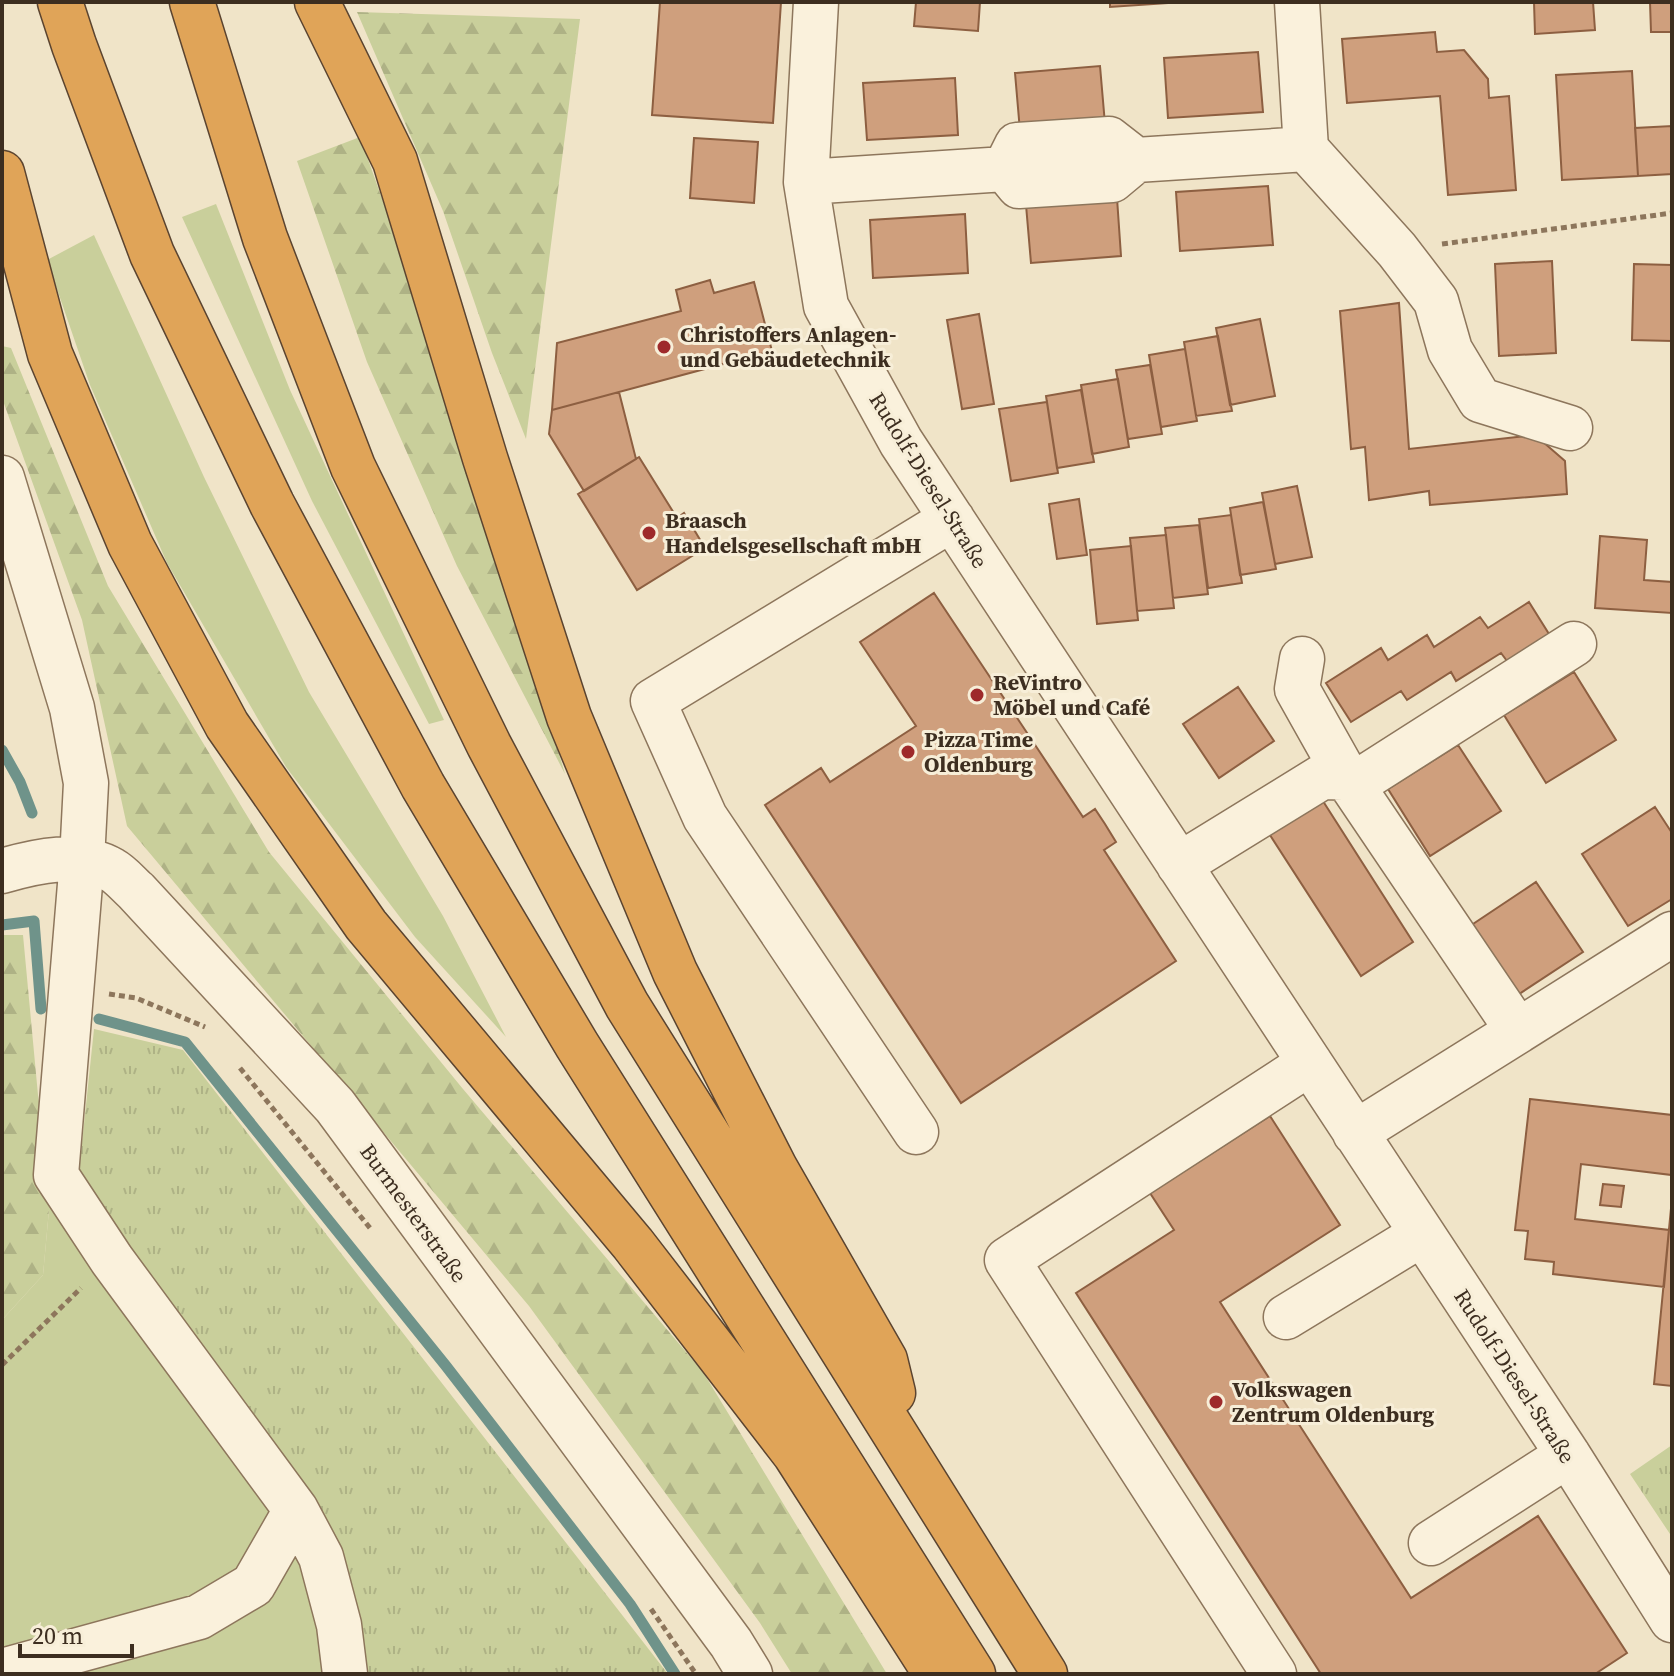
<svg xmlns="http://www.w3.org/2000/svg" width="1674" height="1676" viewBox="0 0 1674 1676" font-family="'Source Serif 4',serif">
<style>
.green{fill:#c9cf9b}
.forest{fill:url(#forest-firs)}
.park{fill:url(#park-tufts)}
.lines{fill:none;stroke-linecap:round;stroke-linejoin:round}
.stream{stroke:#6f938a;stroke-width:11}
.building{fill:#cf9f7d;stroke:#8d5f41;stroke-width:2}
.minor-casing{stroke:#8d765c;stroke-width:47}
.highway-casing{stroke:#5b4430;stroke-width:47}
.path{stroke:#8d765c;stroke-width:5;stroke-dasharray:6 4;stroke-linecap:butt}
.minor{stroke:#faf1dc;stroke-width:44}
.highway{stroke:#e0a458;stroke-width:44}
.poi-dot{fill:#9e2a2b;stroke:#f7eed8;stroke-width:3}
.labels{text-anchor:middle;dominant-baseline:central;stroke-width:6;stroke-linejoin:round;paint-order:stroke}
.poi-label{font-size:22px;font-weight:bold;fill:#3d2e20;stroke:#f7eed8;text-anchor:start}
.street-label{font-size:22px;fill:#3d2e20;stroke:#f7eed8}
</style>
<defs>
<pattern id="forest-firs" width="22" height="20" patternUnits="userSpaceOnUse" patternTransform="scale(2)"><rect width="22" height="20" fill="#c9cf9b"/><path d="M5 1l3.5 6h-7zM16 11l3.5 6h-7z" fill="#aeb285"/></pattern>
<pattern id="park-tufts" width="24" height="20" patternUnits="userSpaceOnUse" patternTransform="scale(2)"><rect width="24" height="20" fill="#c9cf9b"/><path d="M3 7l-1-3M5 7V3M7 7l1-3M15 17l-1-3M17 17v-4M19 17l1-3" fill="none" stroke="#aeb285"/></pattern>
</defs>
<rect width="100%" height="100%" fill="#f0e4c8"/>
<path class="green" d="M 216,204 L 290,390 L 444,720 L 429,724 L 312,501 L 182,217 Z
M 94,235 L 204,477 L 309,692 L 443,916 L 506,1037 L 415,937 L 286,767 L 167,563 L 90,385 L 47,260 Z
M 51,1188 L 308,1562 L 327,1674 L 2,1674 L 2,1320 L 43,1275 Z"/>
<path class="forest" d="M 357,12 L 580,19 L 526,439 L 492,353 L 443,211 Z
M 360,137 L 448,383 L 565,774 L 457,566 L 367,362 L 297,161 Z
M 2,346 L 11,348 L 108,586 L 269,852 L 463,1089 L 703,1372 L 887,1674 L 792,1674 L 760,1623 L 529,1306 L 127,826 L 82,620 L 2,398 Z
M 2,935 L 23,935 L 38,1095 L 51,1188 L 43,1275 L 2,1320 Z"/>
<path class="park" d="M 94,1029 L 183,1050 L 668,1674 L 364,1674 L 334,1548 L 78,1181 Z
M 1672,1445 L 1672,1537 L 1630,1474 Z"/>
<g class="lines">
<path class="stream" d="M 2,750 L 20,782 L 32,813
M 2,925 L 34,921 L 41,1009
M 99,1019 L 185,1042 L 446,1366 L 630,1604 L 675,1674"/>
</g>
<path class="building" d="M 660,2 L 781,2 L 773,123 L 652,115 Z
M 916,2 L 980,2 L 978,31 L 914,26 Z
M 1110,2 L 1183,2 L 1110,7 Z
M 1534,2 L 1593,2 L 1595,30 L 1535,34 Z
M 1650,2 L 1672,2 L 1672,32 L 1651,32 Z
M 1435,32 L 1437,52 L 1464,50 L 1488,79 L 1489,98 L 1509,96 L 1516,190 L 1448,195 L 1440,96 L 1347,103 L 1342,39 Z
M 1258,52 L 1263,112 L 1168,118 L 1164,58 Z
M 1100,66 L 1105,124 L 1020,131 L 1015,73 Z
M 1632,71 L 1638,176 L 1562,180 L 1556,75 Z
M 955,78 L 958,135 L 867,140 L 863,83 Z
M 1672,126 L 1672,174 L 1638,176 L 1635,128 Z
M 694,138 L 758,142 L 754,203 L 690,198 Z
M 1268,186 L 1273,245 L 1180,251 L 1176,192 Z
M 1117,198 L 1121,256 L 1031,263 L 1026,205 Z
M 965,214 L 968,273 L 873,278 L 870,220 Z
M 1552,261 L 1556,353 L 1499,356 L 1495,264 Z
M 1634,264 L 1672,265 L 1672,341 L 1632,340 Z
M 710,280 L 714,293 L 754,282 L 772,351 L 552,410 L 557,343 L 681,311 L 676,290 Z
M 1399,303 L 1409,449 L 1535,435 L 1565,461 L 1567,494 L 1430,505 L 1429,491 L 1369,500 L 1365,447 L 1351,449 L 1340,311 Z
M 979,314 L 994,404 L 962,409 L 947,320 Z
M 1260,319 L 1275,396 L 1230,405 L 1216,328 Z
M 1218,336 L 1232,411 L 1196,416 L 1184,342 Z
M 1185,349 L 1197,421 L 1161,427 L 1149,355 Z
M 1150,365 L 1162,434 L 1128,439 L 1116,370 Z
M 1118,379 L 1129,447 L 1092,454 L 1081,385 Z
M 1081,390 L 1094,462 L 1057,468 L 1046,396 Z
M 619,392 L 636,459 L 584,491 L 549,434 L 552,410 Z
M 1047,402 L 1058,473 L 1011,481 L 999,409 Z
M 639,457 L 677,518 L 684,513 L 705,548 L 637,590 L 578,494 Z
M 1297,486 L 1312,557 L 1275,564 L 1262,493 Z
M 1079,499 L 1087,555 L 1057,559 L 1049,504 Z
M 1263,502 L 1276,569 L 1240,575 L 1230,508 Z
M 1231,515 L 1242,583 L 1208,588 L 1199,519 Z
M 1199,525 L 1208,594 L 1173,598 L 1165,528 Z
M 1166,535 L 1174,608 L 1137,611 L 1130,538 Z
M 1600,536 L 1647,540 L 1644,580 L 1672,582 L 1672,613 L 1595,608 Z
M 1131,546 L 1138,620 L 1097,624 L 1090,550 Z
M 934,593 L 1083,817 L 1095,809 L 1105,824 L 1116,842 L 1104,850 L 1176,961 L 961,1103 L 765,805 L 821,768 L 830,782 L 916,726 L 860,642 Z
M 1529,602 L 1549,634 L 1507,661 L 1501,653 L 1456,681 L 1451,672 L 1407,700 L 1401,691 L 1351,722 L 1326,683 L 1381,648 L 1388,660 L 1427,635 L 1434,647 L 1480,617 L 1488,628 Z
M 1574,672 L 1616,740 L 1546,783 L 1504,715 Z
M 1238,687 L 1274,741 L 1219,778 L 1183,724 Z
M 1458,745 L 1501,811 L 1430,856 L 1388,789 Z
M 1321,798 L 1413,942 L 1361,976 L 1268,832 Z
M 1655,807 L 1672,833 L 1672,899 L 1628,926 L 1582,854 Z
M 1536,882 L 1583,952 L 1513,998 L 1467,928 Z
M 1530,1099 L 1672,1115 L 1672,1175 L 1581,1164 L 1575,1219 L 1669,1230 L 1664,1287 L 1553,1274 L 1554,1262 L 1525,1259 L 1528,1231 L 1515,1230 Z
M 1270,1116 L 1340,1225 L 1220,1302 L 1411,1598 L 1538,1516 L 1627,1653 L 1595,1674 L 1321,1674 L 1076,1293 L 1174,1230 L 1150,1193 Z
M 1603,1184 L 1624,1186 L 1621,1207 L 1600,1205 Z
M 1672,1198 L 1672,1386 L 1654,1384 Z"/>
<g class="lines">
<g class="minor-casing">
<path id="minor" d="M 816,2 L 806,182 L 826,306 L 901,442 L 1568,1455 L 1672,1620
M 1297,2 L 1306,149 L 1397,250 L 1436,301 L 1450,350 L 1480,400 L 1570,428
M 1005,169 L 1019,186 L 1112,180 L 1136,160
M 806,182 L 1005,169 L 1017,145 L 1109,139 L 1136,160 L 1306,149
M 2,478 L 72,708 L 86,783 L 82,860 L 56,1175 L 112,1260 L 296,1510 L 321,1557 L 339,1625 L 345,1674
M 1302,659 L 1297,689 L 1347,778 L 1518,1031 L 1355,1133
M 1179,865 L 1322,777 L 1364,778 L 1574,644
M 2,871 C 36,861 80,851 112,870 C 121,875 129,885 136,891 L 335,1106 L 731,1643 L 750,1674
M 1518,1031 L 1672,934
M 916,1132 L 705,817 L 653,701 L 952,519
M 1286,1317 L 1422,1234
M 1431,1543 L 1568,1455
M 2,1671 L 199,1617 L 253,1585 L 296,1510
M 1274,1674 L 1007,1260 L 1310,1063"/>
</g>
<g class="highway-casing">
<path id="highway" d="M 60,2 L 74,45 L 152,254 L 272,504 L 423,786 L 577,1045 L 973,1674
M 192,2 L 265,238 L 353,467 L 489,745 L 627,1005 L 1045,1674
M 317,2 L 395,161 L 485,458 L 569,717 L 675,972 L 775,1168 L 885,1360 L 893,1393
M 2,173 L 50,354 L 130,544 L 227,725 L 366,925 L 633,1244 L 795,1454 L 936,1674"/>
</g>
<path class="path" d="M 1442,244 L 1672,213
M 109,994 L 136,998 L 205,1027
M 240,1068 L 370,1228
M 2,1365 L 81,1288
M 651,1609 L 696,1674"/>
<use href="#minor" class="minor"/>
<use href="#highway" class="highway"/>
</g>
<g class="poi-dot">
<circle cx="664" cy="347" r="8"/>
<circle cx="649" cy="533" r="8"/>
<circle cx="977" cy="695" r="8"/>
<circle cx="908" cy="752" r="8"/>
<circle cx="1216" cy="1402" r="8"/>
</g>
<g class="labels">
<g class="poi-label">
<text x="680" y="334">Christoffers Anlagen-<tspan x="680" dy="25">und Gebäudetechnik</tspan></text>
<text x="665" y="520">Braasch<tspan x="665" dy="25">Handelsgesellschaft mbH</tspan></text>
<text x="993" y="682">ReVintro<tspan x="993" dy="25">Möbel und Café</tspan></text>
<text x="924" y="739">Pizza Time<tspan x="924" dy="25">Oldenburg</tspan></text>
<text x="1232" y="1389">Volkswagen<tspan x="1232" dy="25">Zentrum Oldenburg</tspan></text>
</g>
<g class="street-label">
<text transform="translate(929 480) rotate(58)">Rudolf-Diesel-Straße</text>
<text transform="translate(414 1213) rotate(54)">Burmesterstraße</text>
<text transform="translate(1515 1376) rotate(57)">Rudolf-Diesel-Straße</text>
</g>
</g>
<rect width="1674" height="1676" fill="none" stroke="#3d2e20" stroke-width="8"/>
<path d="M20 1644v12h112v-12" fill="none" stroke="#3d2e20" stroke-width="4"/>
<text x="32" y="1644" font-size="24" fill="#3d2e20" stroke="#f7eed8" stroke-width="6" paint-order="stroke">20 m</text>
</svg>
